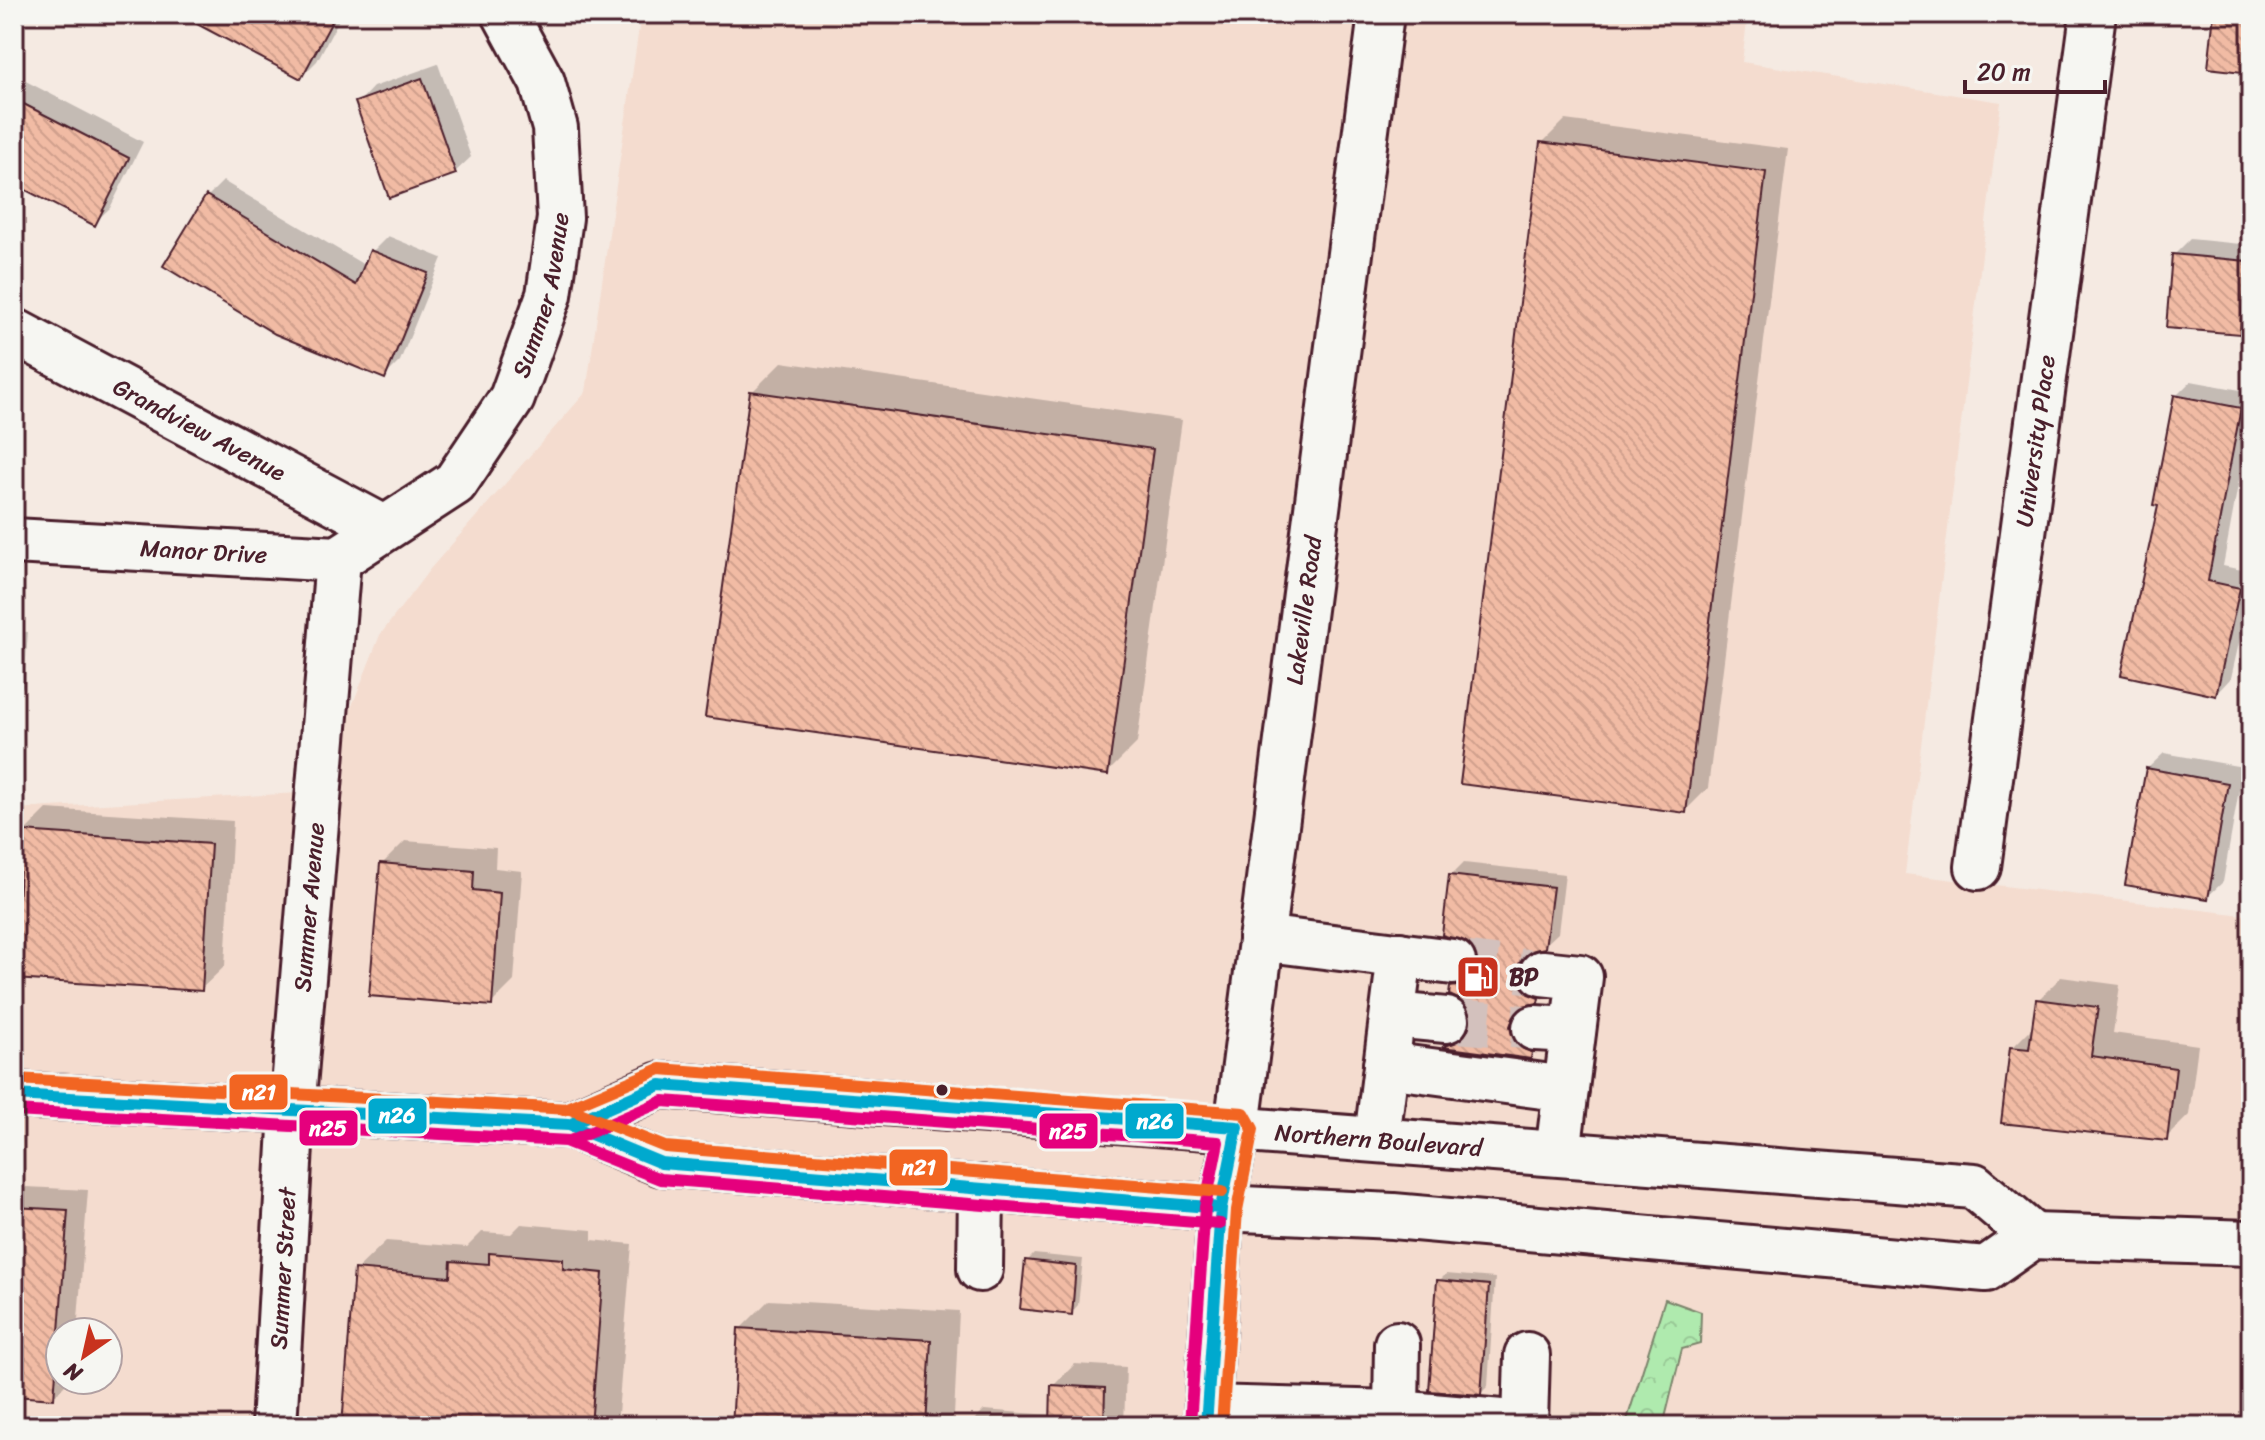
<svg xmlns="http://www.w3.org/2000/svg" width="2265" height="1440" viewBox="0 0 2265 1440" font-family="Sriracha,sans-serif">
<style>
.built{fill:#f4dccf;fill-rule:evenodd}
.forest{fill:url(#forest-crowns);stroke:#7c846c;stroke-width:2}
.shadow{fill:#0003}
.building{fill:url(#building-back-hatch);stroke:#4a1f2b;stroke-width:2}
.lines{fill:none;stroke-linecap:round;stroke-linejoin:round}
.minor-tunnel{stroke:#d3c1bd;stroke-width:44;stroke-dasharray:44 22;stroke-linecap:butt}
.minor-casing{stroke:#4a1f2b;stroke-width:50}
.major-casing{stroke:#4a1f2b;stroke-width:50}
.minor{stroke:#f6f6f2;stroke-width:44}
.major{stroke:#f6f6f2;stroke-width:44}
.bus-1-casing{stroke:#f6f6f2;stroke-width:18}
.bus-2-casing{stroke:#f6f6f2;stroke-width:18}
.bus-3-casing{stroke:#f6f6f2;stroke-width:18}
.bus-1{stroke:#00a9ce;stroke-width:12}
.bus-2{stroke:#e5007d;stroke-width:12}
.bus-3{stroke:#f26522;stroke-width:12}
.bus-dot{fill:#4a1f2b;stroke:#f6f6f2;stroke-width:3}
.labels{text-anchor:middle;dominant-baseline:central;stroke-width:8;stroke-linejoin:round;paint-order:stroke}
.street-label{font-size:24px;fill:#4a1f2b;stroke:#f6f6f2}
.poi-label{font-size:24px;font-weight:bold;fill:#4a1f2b;stroke:#f6f6f2;text-anchor:start}
.line-badge{stroke:#f6f6f2;stroke-width:3}
.badge-label{font-size:22px;text-anchor:middle;font-weight:bold;fill:#fff}
</style>
<defs>
<pattern id="forest-crowns" width="20" height="18" patternUnits="userSpaceOnUse" patternTransform="scale(2)"><rect width="20" height="18" fill="#afeaae"/><path d="M2 6a3 3 0 1 1 6 0M12 15a3 3 0 1 1 6 0" fill="none" stroke="#98c896"/></pattern>
<pattern id="building-back-hatch" width="6" height="6" patternUnits="userSpaceOnUse" patternTransform="scale(2)"><rect width="6" height="6" fill="#f1bba4"/><path d="M-1 5l2 2M0 0l6 6M5-1l2 2" fill="none" stroke="#d0a08d"/></pattern>
</defs>
<rect width="100%" height="100%" fill="#f5eae2"/>
<filter id="ink" filterUnits="userSpaceOnUse"><feTurbulence type="fractalNoise" baseFrequency=".0125" numOctaves="2"/><feDisplacementMap in="SourceGraphic" scale="16" xChannelSelector="R" yChannelSelector="G"/><feConvolveMatrix kernelMatrix="1 2 1 2 8 2 1 2 1" color-interpolation-filters="sRGB"/></filter>
<g filter="url(#ink)">
<path class="built" d="M 641,14 L 1748,14 L 1742,62 L 2001,102 L 1905,874 L 2251,916 L 2251,1426 L 14,1426 L 14,809 L 318,792 L 380,635 L 430,569 L 586,392 ZM 60,1332 L 108,1332 L 108,1380 L 60,1380 Z"/>
<path class="forest" d="M 1665,1299 L 1701,1312 L 1700,1344 L 1682,1349 L 1663,1426 L 1625,1426 Z"/>
<path class="shadow" d="M 191,14 L 342,14 L 317,61 L 301,77 Z
M 438,64 L 471,157 L 455,172 L 358,103 L 373,87 Z
M 14,75 L 143,142 L 110,208 L 94,223 L 14,182 Z
M 1565,120 L 1788,149 L 1708,788 L 1685,811 L 1542,143 Z
M 223,181 L 366,266 L 372,252 L 388,236 L 442,258 L 400,361 L 385,376 L 166,265 L 208,196 Z
M 2190,239 L 2251,245 L 2251,321 L 2239,332 L 2174,255 Z
M 782,362 L 1182,420 L 1137,743 L 1107,773 L 752,392 Z
M 2191,381 L 2251,392 L 2251,415 L 2223,566 L 2251,572 L 2251,590 L 2231,678 L 2216,694 L 2161,504 L 2176,396 Z
M 14,631 L 28,632 L 24,686 L 14,696 Z
M 2164,753 L 2243,767 L 2223,882 L 2207,897 L 2148,768 Z
M 47,809 L 233,821 L 225,966 L 201,989 L 24,832 Z
M 405,841 L 496,848 L 495,868 L 522,871 L 514,981 L 491,1004 L 382,864 Z
M 1464,863 L 1565,874 L 1558,933 L 1544,946 L 1532,948 L 1529,955 L 1532,970 L 1550,988 L 1537,1001 L 1525,1003 L 1522,1012 L 1543,1044 L 1530,1057 L 1446,1046 L 1458,1035 L 1470,1031 L 1473,1023 L 1471,1010 L 1452,988 L 1465,974 L 1476,973 L 1480,965 L 1451,876 Z
M 2061,977 L 2120,985 L 2113,1033 L 2198,1045 L 2189,1115 L 2166,1138 L 2012,1048 L 2034,1026 L 2038,1000 Z
M 26,1187 L 88,1190 L 77,1332 L 60,1332 L 60,1380 L 70,1380 L 53,1397 L 14,1394 L 14,1199 Z
M 521,1224 L 592,1230 L 592,1240 L 632,1244 L 617,1426 L 344,1426 L 356,1270 L 386,1241 L 467,1247 L 482,1232 L 511,1234 Z
M 1034,1254 L 1083,1259 L 1078,1305 L 1071,1313 L 1027,1261 Z
M 1446,1274 L 1495,1278 L 1488,1386 L 1481,1393 L 1439,1281 Z
M 769,1300 L 959,1311 L 954,1416 L 944,1426 L 734,1426 L 740,1329 Z
M 1075,1364 L 1126,1367 L 1124,1426 L 968,1426 L 984,1410 L 1052,1415 L 1053,1386 Z
M 1572,1412 L 1608,1415 L 1608,1426 L 1550,1426 L 1561,1424 Z"/>
<path class="building" d="M 178,14 L 336,14 L 301,79 Z
M 2214,14 L 2251,14 L 2251,73 L 2208,68 Z
M 422,78 L 456,174 L 389,198 L 355,102 Z
M 14,99 L 129,158 L 95,226 L 14,184 Z
M 1540,142 L 1766,172 L 1686,813 L 1460,784 Z
M 206,195 L 356,285 L 370,250 L 428,273 L 385,379 L 275,334 L 163,266 Z
M 2172,254 L 2247,261 L 2240,334 L 2166,328 Z
M 750,391 L 1153,449 L 1108,775 L 705,717 Z
M 2174,395 L 2241,408 L 2208,581 L 2240,588 L 2216,696 L 2121,675 L 2158,506 L 2153,505 Z
M 2146,768 L 2228,783 L 2208,899 L 2125,885 Z
M 22,831 L 211,844 L 202,991 L 14,979 Z
M 380,863 L 474,871 L 473,890 L 500,893 L 492,1006 L 369,996 Z
M 1449,875 L 1553,887 L 1545,948 L 1531,951 L 1521,959 L 1517,970 L 1520,984 L 1528,994 L 1539,998 L 1538,1003 L 1523,1006 L 1515,1014 L 1510,1026 L 1513,1040 L 1521,1048 L 1532,1052 L 1531,1059 L 1442,1047 L 1457,1042 L 1467,1034 L 1471,1023 L 1469,1010 L 1461,1000 L 1449,995 L 1450,987 L 1462,985 L 1472,978 L 1478,964 L 1476,952 L 1469,943 L 1442,935 Z
M 2036,999 L 2098,1007 L 2091,1056 L 2176,1068 L 2167,1141 L 2001,1123 L 2010,1047 L 2029,1049 Z
M 14,1207 L 68,1210 L 54,1399 L 14,1396 Z
M 489,1253 L 563,1259 L 563,1269 L 603,1273 L 591,1426 L 342,1426 L 354,1269 L 450,1277 L 451,1261 L 489,1264 Z
M 1025,1260 L 1076,1266 L 1072,1315 L 1020,1309 Z
M 1437,1280 L 1489,1285 L 1481,1395 L 1429,1391 Z
M 738,1328 L 931,1340 L 926,1426 L 732,1426 Z
M 1051,1385 L 1105,1388 L 1104,1426 L 1050,1426 Z"/>
<g class="lines">
<path class="minor-tunnel" d="M 1453,962 L 1542,973
M 1446,1020 L 1535,1028"/>
<g class="minor-casing">
<g id="minor">
<path id="s1" d="M 14,331 L 384,528"/>
<path id="s2" d="M 14,541 L 338,559 L 455,483 L 512,398 L 549,295 L 560,218 L 555,128 L 542,82 L 505,14"/>
<path id="s3" d="M 1978,867 L 2093,14"/>
<path d="M 1261,938 L 1453,962"/>
<path d="M 1542,973 L 1580,977 L 1558,1153"/>
<path d="M 1393,1015 L 1446,1020"/>
<path d="M 1535,1028 L 1573,1030"/>
<path d="M 1386,1065 L 1566,1089"/>
<path d="M 1377,1138 L 1400,955"/>
<path d="M 980,1269 L 981,1188"/>
<path d="M 1397,1344 L 1396,1413 L 1525,1424 L 1527,1355"/>
<path d="M 1208,1408 L 1396,1413"/>
<path id="s4" d="M 274,1426 L 292,1111 L 338,559"/>
</g>
</g>
<g class="major-casing">
<g id="major">
<path d="M 14,1095 L 569,1125 L 661,1163 L 1221,1208 L 1393,1216 L 1986,1269 L 2033,1236 L 2251,1243"/>
<path id="s5" d="M 569,1125 L 660,1085 L 1974,1186 L 2033,1236"/>
<path id="s6" d="M 1206,1426 L 1221,1208 L 1237,1127 L 1381,14"/>
</g>
</g>
<use href="#minor" class="minor"/>
<use href="#major" class="major"/>
<g class="bus-1-casing">
<path id="bus-1" d="M 14,1095 L 569,1125 L 660,1085 L 1237,1127 L 1221,1208 L 1206,1426
M 527,1123 L 569,1125 L 661,1163 L 1221,1208"/>
</g>
<g class="bus-2-casing">
<path id="bus-2" d="M 14,1111 L 570,1141 L 663,1101 L 1218,1142 L 1205,1207 L 1190,1425
M 526,1139 L 565,1141 L 660,1179 L 1220,1224"/>
</g>
<g class="bus-3-casing">
<path id="bus-3" d="M 15,1079 L 570,1109 L 665,1147 L 1222,1192
M 563,1110 L 660,1069 L 1244,1113 L 1253,1129 L 1237,1210 L 1222,1426"/>
</g>
<use href="#bus-1" class="bus-1"/>
<use href="#bus-2" class="bus-2"/>
<use href="#bus-3" class="bus-3"/>
</g>
</g>
<defs>
<g id="fuel-square" transform="scale(2.3)"><rect x="-9" y="-9" width="18" height="18" rx="4" fill="#c8321e" stroke="#f6f6f2"/><path d="M-5.5-6h7V0h2V4h1.3V-2.5L3-4.5l.8-.8L6-3V5H2.5V1h-1V6h-7ZM-4.2-4.7v3.2H.2V-4.7Z" fill="#fff"/></g>
</defs>
<g fill-rule="evenodd">
<use href="#fuel-square" x="1478" y="977"/>
</g>
<circle class="bus-dot" cx="942" cy="1090" r="7"/>
<g class="labels">
<g class="street-label">
<text stroke="none"><textPath href="#s2" startOffset="674">Summer Avenue</textPath></text>
<text stroke="none"><textPath href="#s1" startOffset="210">Grandview Avenue</textPath></text>
<text stroke="none"><textPath href="#s3" startOffset="430">University Place</textPath></text>
<text stroke="none"><textPath href="#s2" startOffset="190">Manor Drive</textPath></text>
<text stroke="none"><textPath href="#s6" startOffset="822">Lakeville Road</textPath></text>
<text stroke="none"><textPath href="#s4" startOffset="520">Summer Avenue</textPath></text>
<text stroke="none"><textPath href="#s5" startOffset="820">Northern Boulevard</textPath></text>
<text stroke="none"><textPath href="#s4" startOffset="158">Summer Street</textPath></text>
</g>
<g class="poi-label">
<text x="1509" y="977">BP</text>
</g>
</g>
<g class="line-badge">
<rect x="228" y="1073" width="61" height="38" rx="8" fill="#f26522"/>
<rect x="367" y="1097" width="61" height="38" rx="8" fill="#00a9ce"/>
<rect x="1124" y="1102" width="61" height="38" rx="8" fill="#00a9ce"/>
<rect x="298" y="1109" width="61" height="38" rx="8" fill="#e5007d"/>
<rect x="1038" y="1112" width="61" height="38" rx="8" fill="#e5007d"/>
<rect x="888" y="1148" width="61" height="39" rx="8" fill="#f26522"/>
</g>
<g class="badge-label">
<text x="259" y="1100">n21</text>
<text x="397" y="1123">n26</text>
<text x="1155" y="1129">n26</text>
<text x="328" y="1136">n25</text>
<text x="1068" y="1139">n25</text>
<text x="919" y="1175">n21</text>
</g>
<rect width="2265" height="1440" fill="none" stroke="#f6f6f2" stroke-width="48"/>
<rect x="24" y="24" width="2217" height="1392" fill="none" stroke="#4a1f2b" stroke-width="3" filter="url(#ink)"/>
<g transform="translate(84 1356) rotate(214)"><circle r="38" fill="#f6f6f2" stroke="#b1a0a2" stroke-width="2"/>
<path d="M0-6L14 30L0 20L-14 30Z" fill="#c8321e"/>
<text y="-12" font-size="22" font-weight="bold" text-anchor="middle" fill="#4a1f2b">N</text>
</g>
<path d="M1965 80v12h140v-12" fill="none" stroke="#4a1f2b" stroke-width="4"/>
<text x="1977" y="80" font-size="24" fill="#4a1f2b" stroke="#f6f6f2" stroke-width="6" paint-order="stroke">20 m</text>
</svg>
